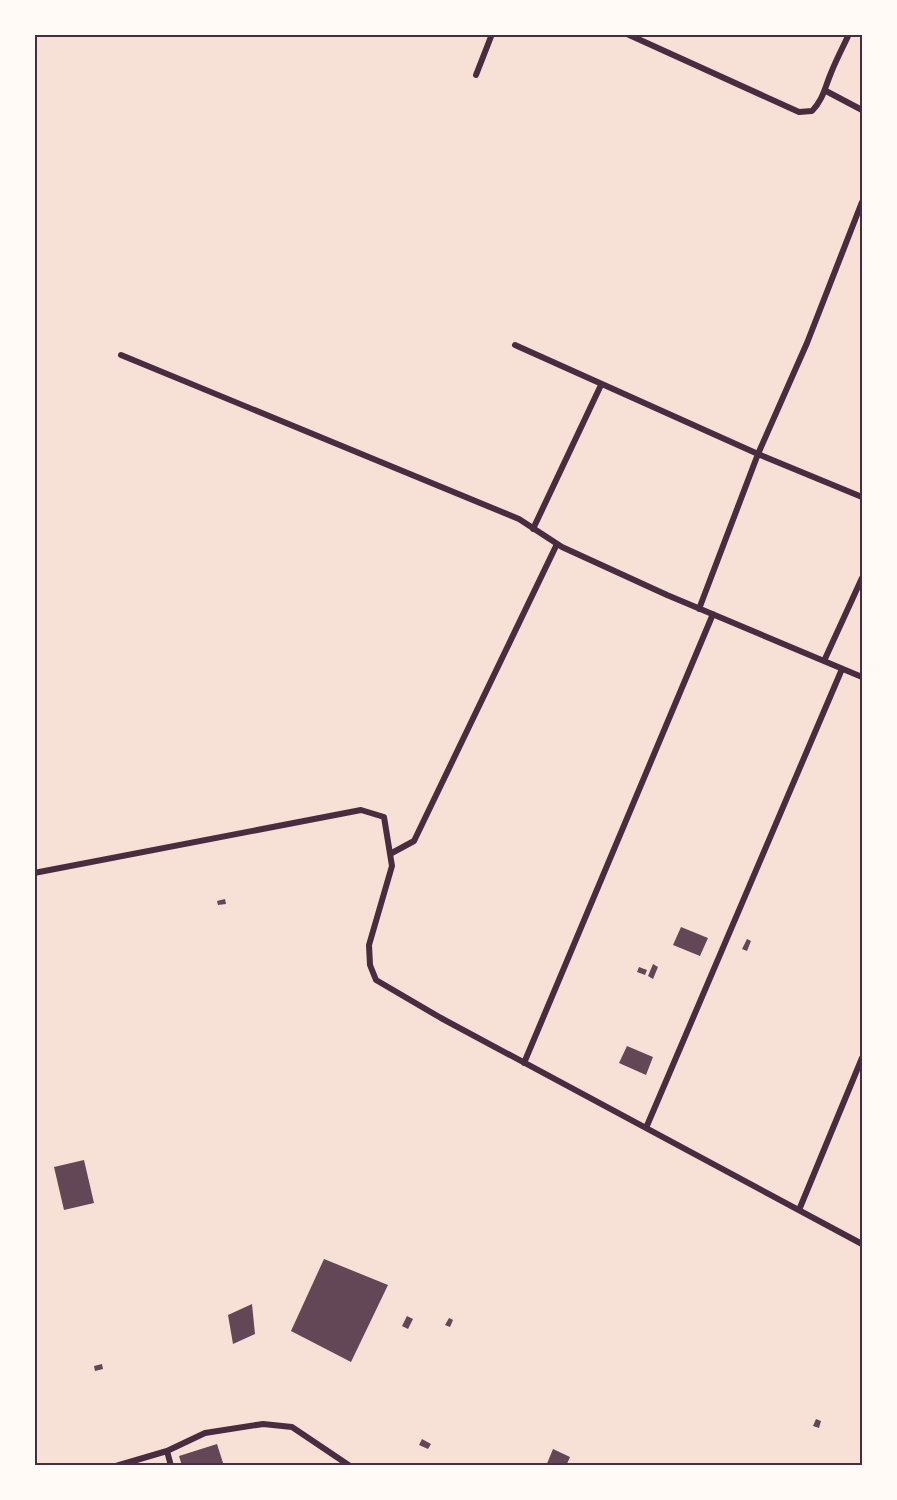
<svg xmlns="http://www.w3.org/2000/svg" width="897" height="1500" viewBox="0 0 897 1500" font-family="Arial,sans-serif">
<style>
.building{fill:#644757}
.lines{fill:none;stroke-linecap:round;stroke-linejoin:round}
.minor{stroke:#4a2c40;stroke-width:6}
.neatline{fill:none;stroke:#4a2c40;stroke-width:2}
</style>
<rect width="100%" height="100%" fill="#f7e1d7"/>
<path class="building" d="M 225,899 L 226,904 L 218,905 L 217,901 Z
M 681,927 L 708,938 L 700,956 L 673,945 Z
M 747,939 L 751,941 L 747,951 L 742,949 Z
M 653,964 L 658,967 L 653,979 L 648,976 Z
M 639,967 L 647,970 L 645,975 L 637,972 Z
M 627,1046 L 653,1057 L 646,1075 L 619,1063 Z
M 84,1160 L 94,1203 L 64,1210 L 54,1167 Z
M 324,1259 L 388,1285 L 351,1362 L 291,1331 Z
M 252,1304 L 255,1334 L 233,1344 L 228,1315 Z
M 407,1316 L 413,1319 L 408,1329 L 402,1326 Z
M 449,1318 L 453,1320 L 450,1327 L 445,1325 Z
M 102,1364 L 103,1369 L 95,1371 L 94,1366 Z
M 816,1419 L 821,1421 L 819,1428 L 813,1426 Z
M 422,1439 L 431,1444 L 428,1449 L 419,1445 Z
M 217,1444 L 224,1466 L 182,1466 L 179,1456 Z
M 553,1449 L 570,1457 L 566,1466 L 546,1466 Z"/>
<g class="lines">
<path class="minor" d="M 627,34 L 799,112 L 812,111 C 823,100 825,87 831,73 C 836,60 843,47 849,34
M 476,75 L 492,34
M 826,91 L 862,110
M 515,345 L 758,454 L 807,343 L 862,202
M 121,355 L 519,519 L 562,547 L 667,595 L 862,677
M 533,529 L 601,385
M 699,609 L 758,454 L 862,497
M 824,661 L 862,578
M 390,854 L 414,841 L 557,544
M 34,873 L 361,810 L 384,817 L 392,866 L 369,945 L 370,965 L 376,980 L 441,1018 L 862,1244
M 524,1063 L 713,614
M 646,1128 L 842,669
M 799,1210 L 862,1058
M 167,1451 L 171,1466
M 116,1466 L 167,1451 L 205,1433 L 263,1424 L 292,1427 L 350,1466"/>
</g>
<rect width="897" height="1500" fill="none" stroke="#fffaf5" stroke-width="72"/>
<rect x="36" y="36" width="825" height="1428" class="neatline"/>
</svg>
